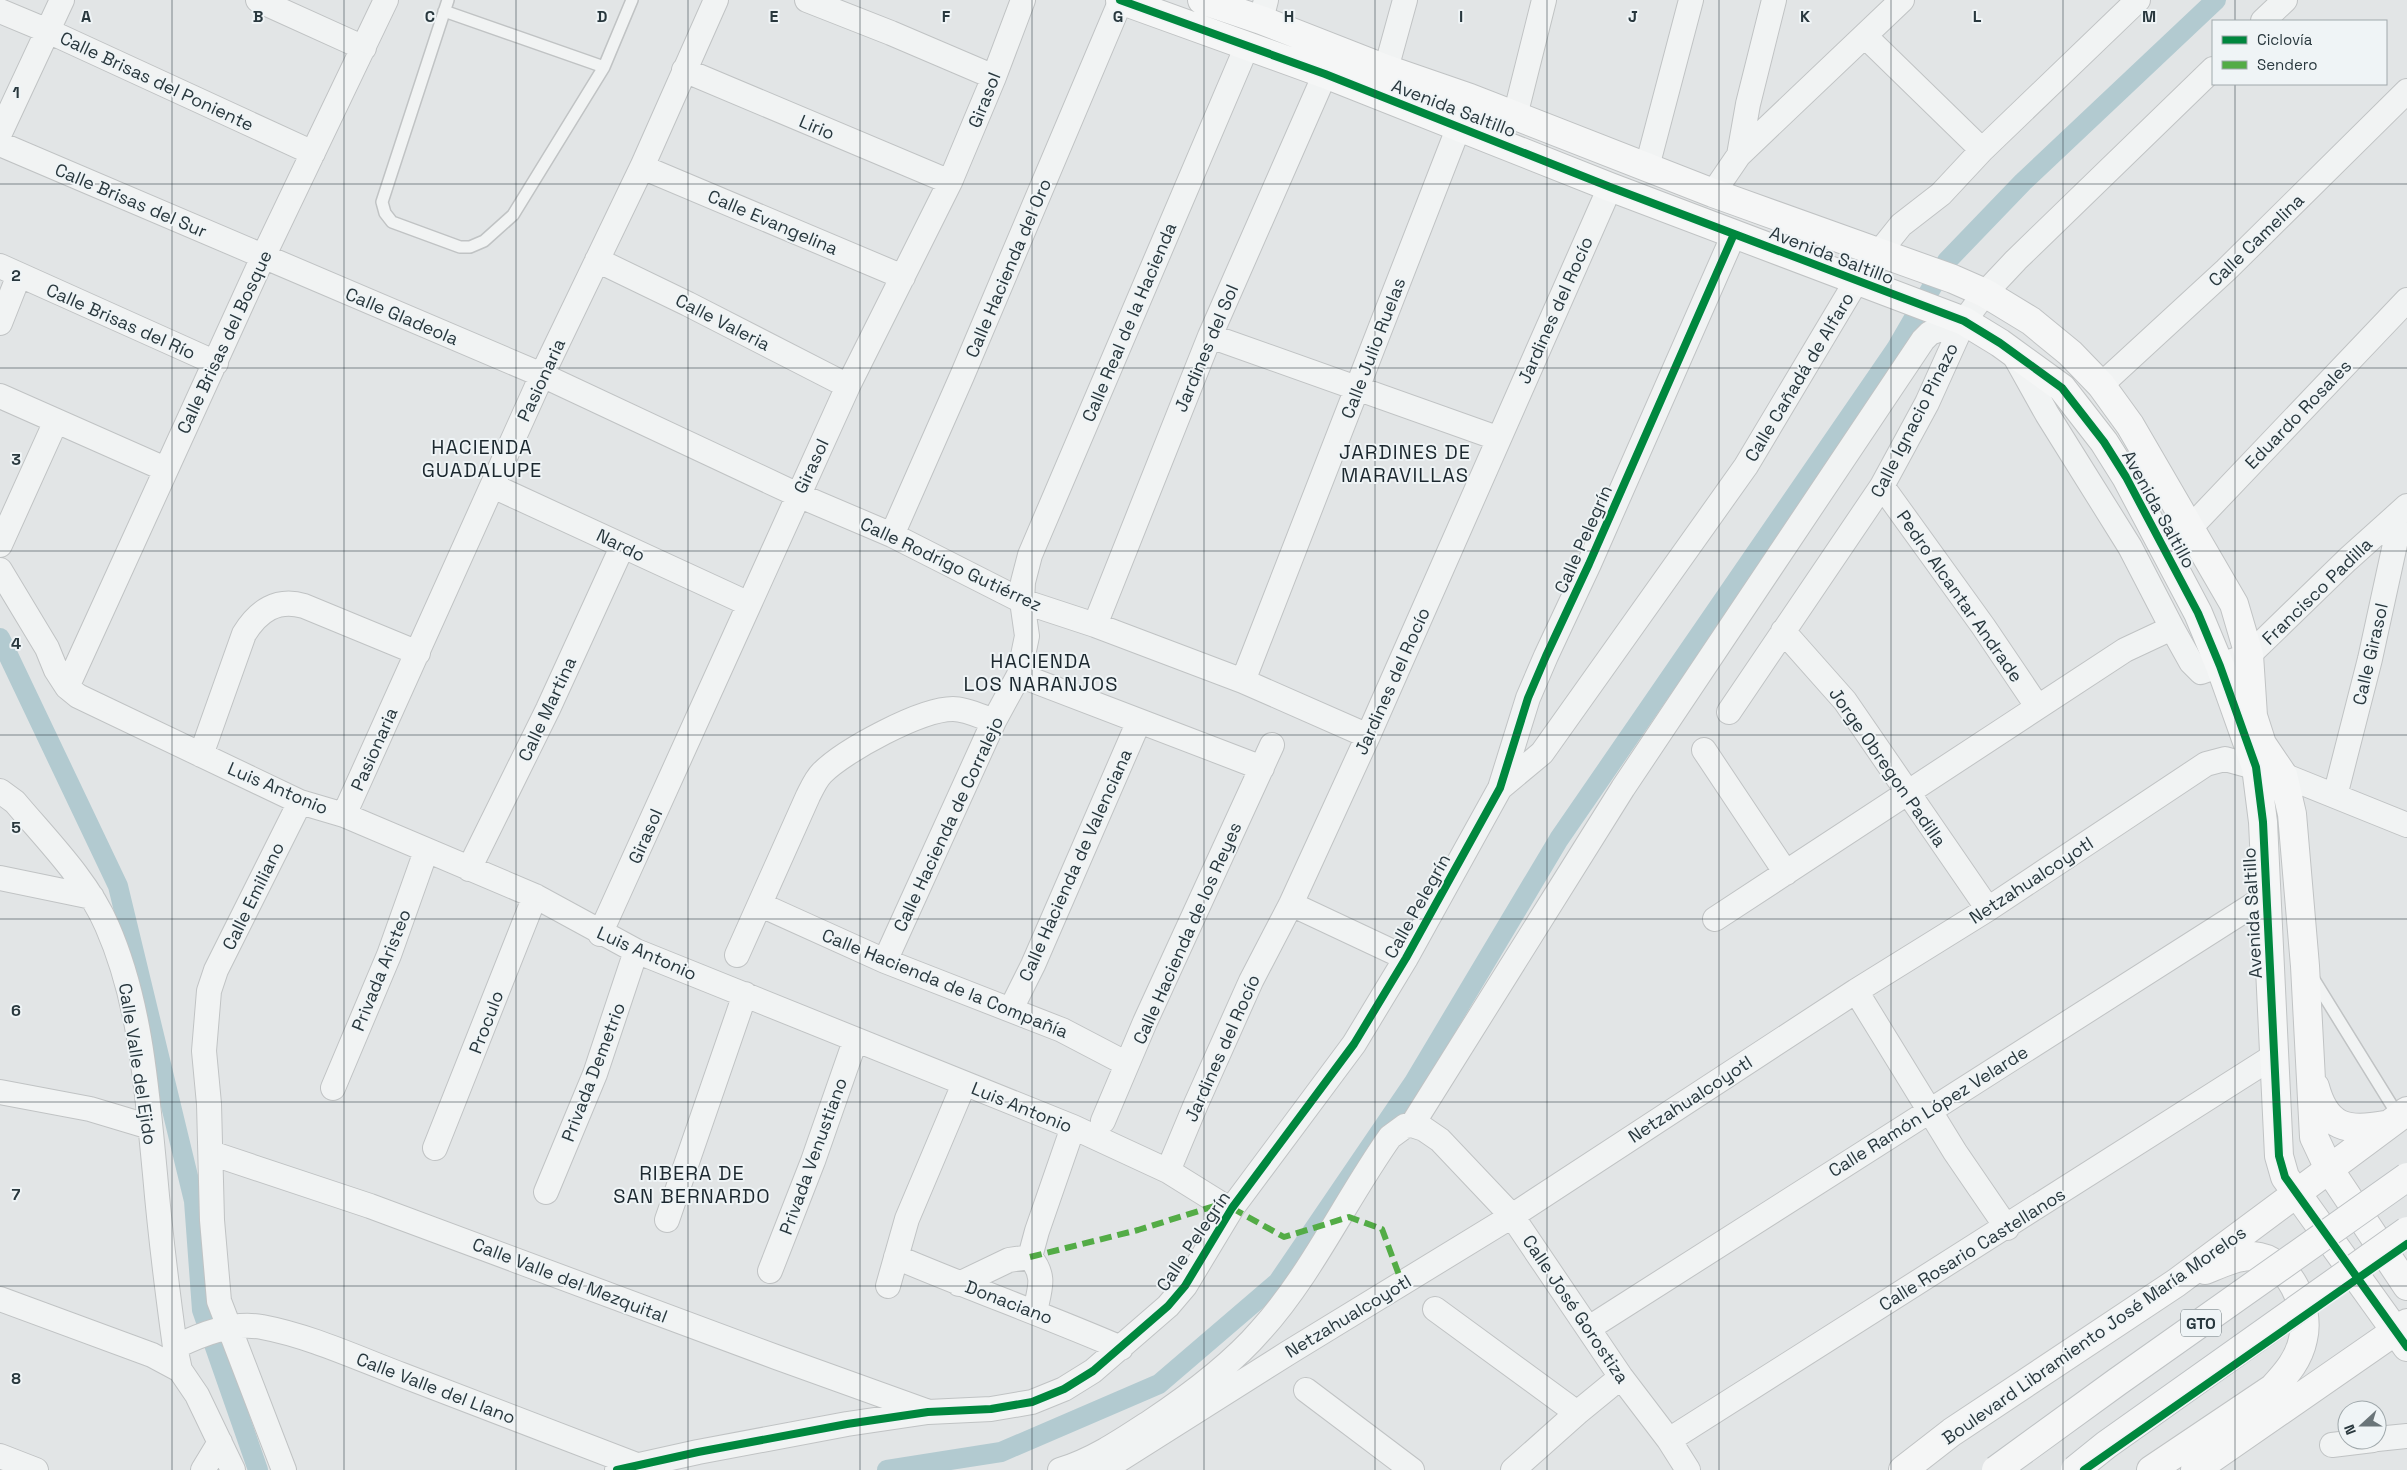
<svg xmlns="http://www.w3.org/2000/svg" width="2407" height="1470" viewBox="0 0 2407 1470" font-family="'Space Grotesk',sans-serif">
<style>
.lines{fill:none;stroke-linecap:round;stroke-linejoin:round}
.canal{stroke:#b2cad0;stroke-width:20}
.lane-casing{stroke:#c0c3c4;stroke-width:14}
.street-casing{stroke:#c0c3c4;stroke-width:26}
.secondary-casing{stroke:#c0c3c4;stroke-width:30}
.lane{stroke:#f1f3f3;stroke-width:11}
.street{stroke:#f1f3f3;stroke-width:24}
.secondary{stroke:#f5f6f6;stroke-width:28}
.primary-bridge-casing{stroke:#bec2c4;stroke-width:30;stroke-linecap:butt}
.primary-bridge{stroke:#f5f6f6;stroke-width:28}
.quiet{stroke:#53ac46;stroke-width:6;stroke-dasharray:12 6;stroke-linecap:butt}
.cycleway-casing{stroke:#eff4f6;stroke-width:11}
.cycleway{stroke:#00873e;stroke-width:8}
.grid{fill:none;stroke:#29383e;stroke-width:1;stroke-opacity:0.55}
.labels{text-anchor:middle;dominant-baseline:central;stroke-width:4;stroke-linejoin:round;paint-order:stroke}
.shield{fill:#eff4f6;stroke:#647075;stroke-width:1}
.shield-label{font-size:16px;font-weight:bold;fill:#29383e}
.street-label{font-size:18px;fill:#29383e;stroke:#eff4f6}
.quarter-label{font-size:20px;letter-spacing:1px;fill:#1c282f;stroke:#eff4f6}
.grid-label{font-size:16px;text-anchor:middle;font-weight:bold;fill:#29383e;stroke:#eff4f6;stroke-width:4;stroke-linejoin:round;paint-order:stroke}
</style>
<rect width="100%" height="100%" fill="#e2e5e6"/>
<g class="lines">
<path class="canal" d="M 0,638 L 118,886 L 194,1201 L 202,1310 L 258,1470
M 887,1470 L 1001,1452 L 1159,1384 L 1278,1282 L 1414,1082 L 1559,839 L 1896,349 L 1947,261 L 2023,182 L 2216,0"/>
<g class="lane-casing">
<path id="lane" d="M 448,0 L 382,202 L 385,213 L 392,222 L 460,247 L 470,247 L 484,241 L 513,215 L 604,67
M 444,11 L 604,67 L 632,0
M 2313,978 L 2399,1117"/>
</g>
<g class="street-casing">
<path id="street" d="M 258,0 L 364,48
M 807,0 L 891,33 L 994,77
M 0,11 L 48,31 L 313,153
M 1261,20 L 1266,0
M 2263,21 L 2285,0
M 1865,36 L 1982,150
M 1386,69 L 1405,0
M 684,70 L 950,182
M 1515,116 L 1544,0
M 0,133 L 62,0
M 0,144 L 542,375 L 798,495 L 892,535 L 1022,601 L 1095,625 L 1243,681 L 1368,736
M 1739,155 L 1748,104 L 1774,0
M 642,167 L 903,277
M 1647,167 L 1691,0
M 1713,193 L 1739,155 L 1902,0
M 597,260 L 688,304 L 848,386
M 0,266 L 216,363
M 0,323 L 19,275
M 1210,336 L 1497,438
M 2014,355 L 2047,414 L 2130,547 L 2172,628
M 2101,385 L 2226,270 L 2407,91
M 0,396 L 165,469
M 493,486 L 749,604
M 1882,486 L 1983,626 L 2037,706
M 2189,529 L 2407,300
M 892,535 L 962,376 L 1121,0
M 0,545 L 56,421
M 0,570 L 47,648 L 56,670 L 67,687 L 78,696 L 300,802 L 344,815 L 535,896 L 636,951 L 1073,1127 L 1168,1171 L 1221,1204 L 1232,1208
M 1095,625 L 1210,336 L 1325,74
M 1783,631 L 1845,701 L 1988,909
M 1019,675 L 1262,768
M 1243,681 L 1470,98
M 67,687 L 263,257 L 386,0
M 1729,712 L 1882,486 L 1927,403 L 1964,321 L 1985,293 L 2016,260 L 2213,69
M 1704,750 L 1786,873
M 201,755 L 244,634 C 258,611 277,598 304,606 L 418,653
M 1500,788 L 1542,753 L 1746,466 L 1857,280 L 1901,225 L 1941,194 L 1982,150 L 2138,0
M 0,791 L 15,802 C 46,839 88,881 107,926 C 141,1003 147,1092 155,1174 C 160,1232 167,1289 175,1347 L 180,1370 L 197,1395 L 233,1470
M 2335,796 L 2370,659 L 2402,512
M 344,815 L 542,375 L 642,167 L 716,0
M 469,869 L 548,709 L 622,547
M 0,878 L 92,897
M 1291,904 L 1406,958
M 761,905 L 885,961 L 1062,1030 L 1127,1064
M 1715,919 L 2125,650 L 2172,628 L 2191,662 L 2201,672 L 2249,655 L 2347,560 L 2407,506
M 600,934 L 848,386 L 950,182 L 994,77 L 1023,0
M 737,955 L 808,796 C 812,788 816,779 822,773 C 845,750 921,709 953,709 C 966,709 982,717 994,721
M 885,961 L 994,721 L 1019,675 L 1027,636 L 1022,601 L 1023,582 L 1030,555 L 1247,46
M 1856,991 L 1955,1152 L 2007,1228
M 1011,1009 L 1033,965 L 1139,721
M 333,1088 L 389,955 L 426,851
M 0,1092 L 90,1109 L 150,1127
M 1103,1121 L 1145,1022 L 1272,745
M 1412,1125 L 1623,788 L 1923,340 L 1930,333 L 1964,321
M 435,1148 L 535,896
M 211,1153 L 370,1206 L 776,1357 L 926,1411
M 1168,1171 L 1196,1104 L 1251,981 L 1291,904 L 1368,736 L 1610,187
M 546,1192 L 595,1074 L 636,951
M 667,1220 L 745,994
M 896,1257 C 971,1289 1047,1316 1121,1348
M 1030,1257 L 1037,1231 L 1073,1127
M 1030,1257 C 1046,1276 1040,1288 1035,1311
M 770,1271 L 813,1161 L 855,1041
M 959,1284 L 1009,1260 L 1030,1257
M 888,1286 L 907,1219 L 964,1084
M 0,1299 L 152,1355 L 180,1370
M 1435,1309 L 1577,1413
M 1589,1328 L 2267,896
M 175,1347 C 202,1334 231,1322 262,1327 C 310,1336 357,1358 402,1375 C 481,1405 560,1435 639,1466
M 1306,1390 L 1412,1470
M 2377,1439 L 2407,1436
M 1669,1440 L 2274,1056
M 2332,1445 L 2373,1440
M 0,1456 L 36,1470
M 203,1470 L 220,1442
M 284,1470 L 219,1301 L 212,1220 L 209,1104 L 204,1051 L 209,991 L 216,970 L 300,802
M 617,1470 L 698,1452 L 847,1424 L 928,1412 L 991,1409 L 1032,1402 L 1064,1389 L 1093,1371 L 1168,1306 L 1185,1286 L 1232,1208 L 1354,1044 L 1406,958 L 1500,788 L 1528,698 L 1546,656 L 1589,564 L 1734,234
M 1060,1470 C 1093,1460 1121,1441 1150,1422 C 1189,1396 1230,1366 1261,1330 C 1311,1275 1346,1199 1390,1137 L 1405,1126 L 1412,1125 L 1424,1129 L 1440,1140 L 1512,1216 L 1621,1377 L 1669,1440 L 1688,1470
M 1103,1470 L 1288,1353 L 1512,1216 L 1856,991 L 1988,909 L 2206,764 L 2225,759 L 2283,775 L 2407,825
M 1513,1470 L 1577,1413 L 1621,1377"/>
</g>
<g class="secondary-casing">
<path id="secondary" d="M 1120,0 L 1325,74 L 1610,187 L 1964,321 L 2000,343 L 2062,388 L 2104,442 L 2126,477 L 2198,613 L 2220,666 L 2256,767 L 2263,822 L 2279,1156 L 2285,1177 L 2407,1347
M 1202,0 L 1261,20 L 1386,69 L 1470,98 L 1713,193 L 1953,279 L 1985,293 L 2031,321 L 2070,353 L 2101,385 L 2130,425 L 2234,604 L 2249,655 L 2253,716 L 2262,744 L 2283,775 L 2292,814 L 2305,966 L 2314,1137 L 2329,1169 L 2407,1286
M 2315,1087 C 2326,1128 2347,1132 2385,1125
M 1903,1470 L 1952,1432 L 2176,1283 L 2407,1111
M 2151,1470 L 2273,1388 C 2287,1373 2299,1359 2303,1339 C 2311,1308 2289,1258 2253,1256 C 2236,1256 2220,1264 2205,1270
M 2195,1470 L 2407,1323"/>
</g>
<use href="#lane" class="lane"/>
<use href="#street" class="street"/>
<use href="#secondary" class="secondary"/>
<g class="primary-bridge-casing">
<path id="primary-bridge" d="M 1996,1470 L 2117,1382 L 2407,1177
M 2075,1470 L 2106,1445 L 2407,1231"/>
</g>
<use href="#primary-bridge" class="primary-bridge"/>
<path class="quiet" d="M 1232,1208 L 1284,1237 L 1349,1217 L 1382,1229 L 1402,1283
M 1030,1257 L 1138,1230 L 1221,1204"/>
<g class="cycleway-casing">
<path id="cycleway" d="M 1120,0 L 1325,74 L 1610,187 L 1964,321 L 2000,343 L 2062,388 L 2104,442 L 2126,477 L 2198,613 L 2220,666 L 2256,767 L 2263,822 L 2279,1156 L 2285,1177 L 2407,1347
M 617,1470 L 698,1452 L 847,1424 L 928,1412 L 991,1409 L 1032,1402 L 1064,1389 L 1093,1371 L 1168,1306 L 1185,1286 L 1232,1208 L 1354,1044 L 1406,958 L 1500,788 L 1528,698 L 1546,656 L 1589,564 L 1734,234
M 2084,1470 L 2407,1244"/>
</g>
<use href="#cycleway" class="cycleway"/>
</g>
<path class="grid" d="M 172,0 L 172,1470M 344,0 L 344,1470M 516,0 L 516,1470M 688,0 L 688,1470M 860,0 L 860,1470M 1032,0 L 1032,1470M 1204,0 L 1204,1470M 1375,0 L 1375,1470M 1547,0 L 1547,1470M 1719,0 L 1719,1470M 1891,0 L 1891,1470M 2063,0 L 2063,1470M 2235,0 L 2235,21M 2235,84 L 2235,1470M 0,184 L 2407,184M 0,368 L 2407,368M 0,551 L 2407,551M 0,735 L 2407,735M 0,919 L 2407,919M 0,1102 L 2407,1102M 0,1286 L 2407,1286"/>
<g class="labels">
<rect class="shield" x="2181" y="1309.5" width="40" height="27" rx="4"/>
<g class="shield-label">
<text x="2201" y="1323">GTO</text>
</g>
<g class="street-label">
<text transform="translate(157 81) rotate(25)">Calle Brisas del Poniente</text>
<text transform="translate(984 100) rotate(-68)">Girasol</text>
<text transform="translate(1454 108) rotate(21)">Avenida Saltillo</text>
<text transform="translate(817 127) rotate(23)">Lirio</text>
<text transform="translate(131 200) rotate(23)">Calle Brisas del Sur</text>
<text transform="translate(773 222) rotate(23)">Calle Evangelina</text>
<text transform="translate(2256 240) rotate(-44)">Calle Camelina</text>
<text transform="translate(1832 255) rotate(21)">Avenida Saltillo</text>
<text transform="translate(1008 268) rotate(-67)">Calle Hacienda del Oro</text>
<text transform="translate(1555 310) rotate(-66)">Jardines del Rocío</text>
<text transform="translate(402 316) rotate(23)">Calle Gladeola</text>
<text transform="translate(121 321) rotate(24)">Calle Brisas del Río</text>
<text transform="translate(723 322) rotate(27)">Calle Valeria</text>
<text transform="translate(1129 322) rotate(-67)">Calle Real de la Hacienda</text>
<text transform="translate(224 342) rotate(-65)">Calle Brisas del Bosque</text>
<text transform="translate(1206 348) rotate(-67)">Jardines del Sol</text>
<text transform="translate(1373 348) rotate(-69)">Calle Julio Ruelas</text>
<text transform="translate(1799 377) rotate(-59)">Calle Cañadá de Alfaro</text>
<text transform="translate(541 380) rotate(-65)">Pasionaria</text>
<text transform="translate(2298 414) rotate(-46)">Eduardo Rosales</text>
<text transform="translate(1914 420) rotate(-63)">Calle Ignacio Pinazo</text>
<text transform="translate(811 466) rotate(-65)">Girasol</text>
<text transform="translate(2159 509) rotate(61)">Avenida Saltillo</text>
<text transform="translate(1583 539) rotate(-66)">Calle Pelegrín</text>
<text transform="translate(621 545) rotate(26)">Nardo</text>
<text transform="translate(951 564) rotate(25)">Calle Rodrigo Gutiérrez</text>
<text transform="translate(2317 591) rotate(-44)">Francisco Padilla</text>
<text transform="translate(1960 596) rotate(55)">Pedro Alcantar Andrade</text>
<text transform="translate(2370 654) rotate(-77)">Calle Girasol</text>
<text transform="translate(1392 681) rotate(-66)">Jardines del Rocío</text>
<text transform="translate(547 709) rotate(-65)">Calle Martina</text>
<text transform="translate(374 749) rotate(-66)">Pasionaria</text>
<text transform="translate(1888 767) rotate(55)">Jorge Obregon Padilla</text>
<text transform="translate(278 788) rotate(23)">Luis Antonio</text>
<text transform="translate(948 824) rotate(-65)">Calle Hacienda de Corralejo</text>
<text transform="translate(645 836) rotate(-66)">Girasol</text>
<text transform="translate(1075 865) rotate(-66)">Calle Hacienda de Valenciana</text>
<text transform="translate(2031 880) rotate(-33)">Netzahualcoyotl</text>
<text transform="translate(253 896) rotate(-64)">Calle Emiliano</text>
<text transform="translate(1417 906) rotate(-61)">Calle Pelegrín</text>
<text transform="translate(2252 913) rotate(-93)">Avenida Saltillo</text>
<text transform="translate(1187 933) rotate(-66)">Calle Hacienda de los Reyes</text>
<text transform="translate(647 953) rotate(24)">Luis Antonio</text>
<text transform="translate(381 970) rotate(-68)">Privada Aristeo</text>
<text transform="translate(945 983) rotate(22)">Calle Hacienda de la Compañía</text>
<text transform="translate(486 1022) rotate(-69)">Proculo</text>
<text transform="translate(1222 1048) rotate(-66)">Jardines del Rocío</text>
<text transform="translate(138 1064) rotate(81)">Calle Valle del Ejido</text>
<text transform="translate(593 1072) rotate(-69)">Privada Demetrio</text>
<text transform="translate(1690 1099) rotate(-33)">Netzahualcoyotl</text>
<text transform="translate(1022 1107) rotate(22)">Luis Antonio</text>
<text transform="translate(1928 1111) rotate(-32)">Calle Ramón López Velarde</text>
<text transform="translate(813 1156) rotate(-70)">Privada Venustiano</text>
<text transform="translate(1193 1241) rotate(-56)">Calle Pelegrín</text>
<text transform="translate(1972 1249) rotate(-32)">Calle Rosario Castellanos</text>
<text transform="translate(570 1280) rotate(21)">Calle Valle del Mezquital</text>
<text transform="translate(1009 1302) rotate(21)">Donaciano</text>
<text transform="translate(1576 1309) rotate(56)">Calle José Gorostiza</text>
<text transform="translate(1348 1316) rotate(-31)">Netzahualcoyotl</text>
<text transform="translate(2094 1335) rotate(-35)">Boulevard Libramiento José María Morelos</text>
<text transform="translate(436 1388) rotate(21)">Calle Valle del Llano</text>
</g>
<g class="quarter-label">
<text x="482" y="447">HACIENDA<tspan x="482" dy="23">GUADALUPE</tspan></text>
<text x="1405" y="452">JARDINES DE<tspan x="1405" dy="23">MARAVILLAS</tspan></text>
<text x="1041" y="661">HACIENDA<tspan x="1041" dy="23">LOS NARANJOS</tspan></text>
<text x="692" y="1173">RIBERA DE<tspan x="692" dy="23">SAN BERNARDO</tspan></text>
</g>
</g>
<g class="grid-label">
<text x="86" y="22">A</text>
<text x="258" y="22">B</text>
<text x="430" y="22">C</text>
<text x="602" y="22">D</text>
<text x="774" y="22">E</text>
<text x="946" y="22">F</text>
<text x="1118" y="22">G</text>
<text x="1289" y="22">H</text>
<text x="1461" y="22">I</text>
<text x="1633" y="22">J</text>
<text x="1805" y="22">K</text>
<text x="1977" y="22">L</text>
<text x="2149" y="22">M</text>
<text x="16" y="98">1</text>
<text x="16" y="281">2</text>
<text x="16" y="465">3</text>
<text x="16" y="649">4</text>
<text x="16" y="833">5</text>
<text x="16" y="1016">6</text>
<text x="16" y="1200">7</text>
<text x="16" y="1384">8</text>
</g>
<rect x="2212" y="20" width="175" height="65" fill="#eff4f6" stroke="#a0a9ac"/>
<rect x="2222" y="36" width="25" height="8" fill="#00873e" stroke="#a0a9ac"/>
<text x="2257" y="45" font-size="15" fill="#29383e">Ciclovía</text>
<rect x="2222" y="61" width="25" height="8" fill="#53ac46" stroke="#a0a9ac"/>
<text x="2257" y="70" font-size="15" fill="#29383e">Sendero</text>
<g transform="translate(2362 1425) rotate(249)"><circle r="24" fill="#eff4f6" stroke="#a0a9ac"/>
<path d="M0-4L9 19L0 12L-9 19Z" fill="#6a7579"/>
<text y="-8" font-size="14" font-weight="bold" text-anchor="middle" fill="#29383e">N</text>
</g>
</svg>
